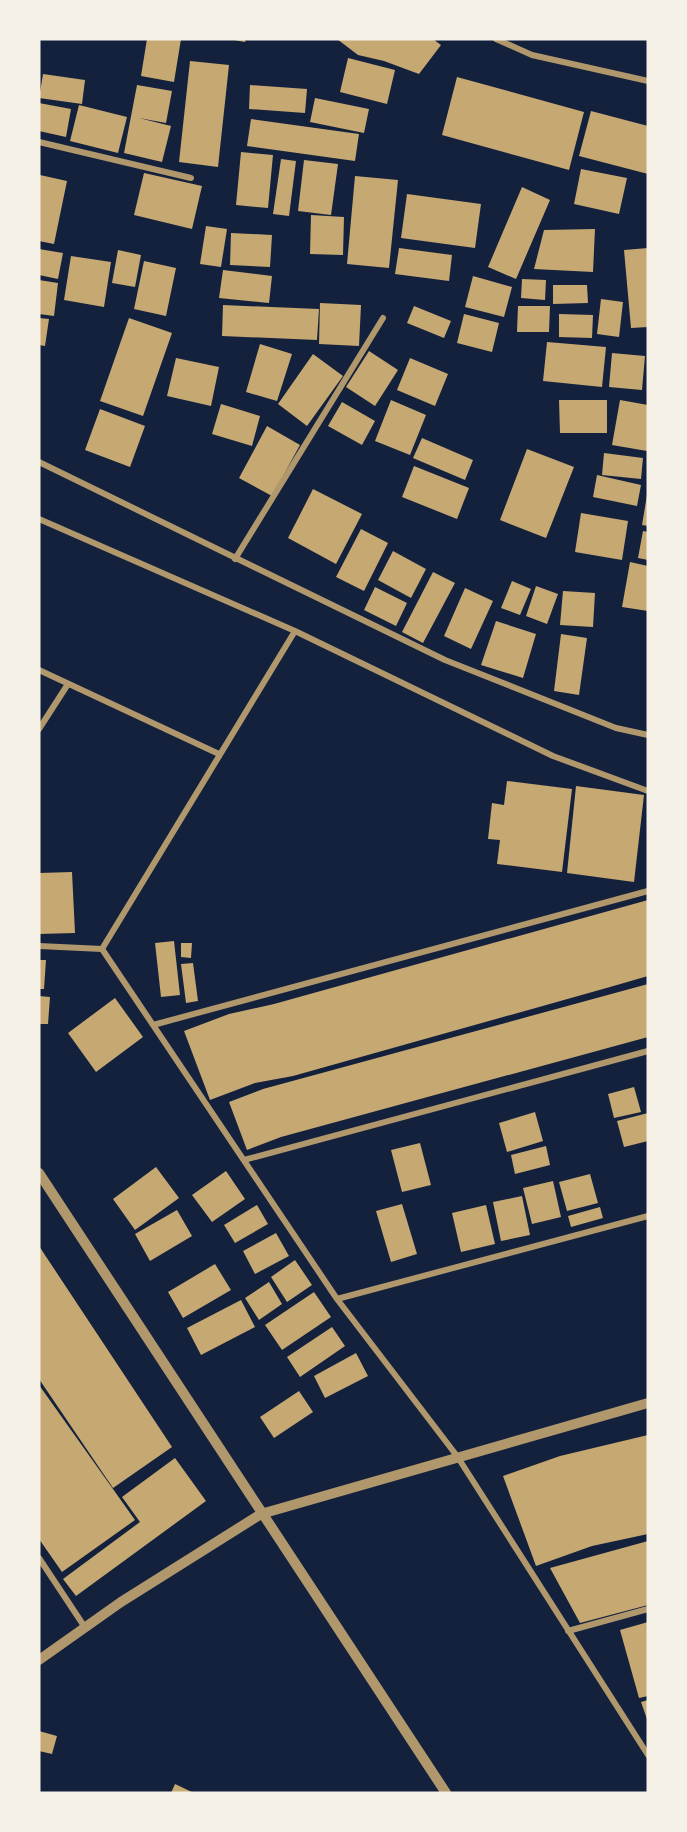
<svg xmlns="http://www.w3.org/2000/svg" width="687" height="1832" viewBox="0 0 687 1832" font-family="'Public Sans',sans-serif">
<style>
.building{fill:#c6a872}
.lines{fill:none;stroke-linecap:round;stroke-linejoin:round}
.minor{stroke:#b1986c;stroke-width:6}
.tertiary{stroke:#b1986c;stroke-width:10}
</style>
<rect width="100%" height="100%" fill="#14213d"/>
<path class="building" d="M 147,39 L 181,39 L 174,82 L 141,76 Z
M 229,39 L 246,39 L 245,42 Z
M 337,39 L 433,39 L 441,45 L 419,74 L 384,61 L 358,55 Z
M 348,58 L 395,70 L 387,104 L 340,92 Z
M 190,61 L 229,65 L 218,167 L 179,162 Z
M 43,74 L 85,80 L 82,104 L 39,98 Z
M 457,77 L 584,112 L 569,170 L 442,135 Z
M 137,85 L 172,91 L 166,123 L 139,118 L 171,126 L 162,162 L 124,153 Z
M 250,85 L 307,89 L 305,113 L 249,109 Z
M 315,98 L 369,109 L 364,133 L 310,122 Z
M 39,103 L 71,109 L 66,137 L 39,131 Z
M 79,105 L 127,117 L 118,153 L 70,141 Z
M 591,111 L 648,126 L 648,174 L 579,156 Z
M 251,119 L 359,134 L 355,161 L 247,146 Z
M 241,152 L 273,155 L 268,208 L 236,205 Z
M 281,159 L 296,161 L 289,216 L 273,214 Z
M 304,160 L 338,164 L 331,215 L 298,211 Z
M 581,169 L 627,178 L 619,214 L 574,204 Z
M 144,173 L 202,186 L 192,229 L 134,215 Z
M 40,175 L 67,181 L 54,244 L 39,241 Z
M 355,176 L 398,180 L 389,268 L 347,264 Z
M 522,187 L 550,200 L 516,279 L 488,267 Z
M 407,194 L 481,204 L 475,248 L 401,238 Z
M 311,215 L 344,217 L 343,255 L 310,254 Z
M 206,226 L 227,229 L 221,267 L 200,264 Z
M 595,229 L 593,272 L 534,269 L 544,230 Z
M 231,233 L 272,235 L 270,267 L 230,265 Z
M 399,248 L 452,255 L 449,281 L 395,274 Z
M 648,248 L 648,327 L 631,328 L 624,250 Z
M 39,249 L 63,253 L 58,279 L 39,275 Z
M 118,250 L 141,255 L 135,287 L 112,283 Z
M 71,256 L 111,262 L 104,307 L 64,300 Z
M 144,261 L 176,268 L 166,316 L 134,309 Z
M 223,270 L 272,276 L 269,303 L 219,298 Z
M 473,276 L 512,287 L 504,317 L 465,307 Z
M 522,279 L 546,280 L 545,300 L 521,298 Z
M 39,280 L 58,283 L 54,316 L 39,314 Z
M 553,285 L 587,285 L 588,303 L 553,304 Z
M 601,299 L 623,302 L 619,337 L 597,334 Z
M 320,303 L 361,305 L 359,346 L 319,344 Z
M 223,305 L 319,309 L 317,340 L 222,336 Z
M 414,306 L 451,321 L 444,338 L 407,323 Z
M 518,306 L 550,306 L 549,332 L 517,332 Z
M 464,314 L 499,323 L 492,352 L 457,343 Z
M 559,314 L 593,315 L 592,338 L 559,337 Z
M 39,318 L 49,319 L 45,346 L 39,345 Z
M 129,318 L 172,333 L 143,416 L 100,401 Z
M 547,342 L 606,347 L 602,387 L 543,381 Z
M 260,344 L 292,354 L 277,401 L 246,392 Z
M 369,351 L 398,370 L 375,406 L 346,387 Z
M 612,353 L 645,356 L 642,390 L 609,387 Z
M 313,354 L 343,376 L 307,426 L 278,404 Z
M 176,358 L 219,367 L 211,406 L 167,396 Z
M 410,358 L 448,374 L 435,406 L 397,390 Z
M 391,400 L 426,415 L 410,455 L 375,441 Z
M 559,400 L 607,400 L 607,433 L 560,433 Z
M 620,400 L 648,405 L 647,451 L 612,445 Z
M 342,402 L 375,421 L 362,445 L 328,426 Z
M 221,404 L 260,416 L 252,446 L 212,434 Z
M 100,409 L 145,426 L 130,467 L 85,450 Z
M 267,426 L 300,445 L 272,496 L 239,478 Z
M 422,438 L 473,460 L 465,480 L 413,458 Z
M 527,449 L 574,467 L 546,538 L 500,520 Z
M 604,453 L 643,458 L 641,479 L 602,475 Z
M 414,466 L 469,488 L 457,519 L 402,497 Z
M 597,475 L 641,485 L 637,506 L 593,497 Z
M 313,489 L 362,514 L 336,564 L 288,538 Z
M 647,495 L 648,495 L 648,526 L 642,525 Z
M 581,513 L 628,521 L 622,560 L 575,552 Z
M 361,529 L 388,543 L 364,591 L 336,577 Z
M 643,531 L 648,532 L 648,560 L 638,558 Z
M 393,551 L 426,569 L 411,598 L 378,580 Z
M 630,562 L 648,566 L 648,611 L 622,607 Z
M 433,572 L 455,583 L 423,643 L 402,632 Z
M 512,581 L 531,589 L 520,615 L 501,608 Z
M 536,586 L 558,594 L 547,624 L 526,616 Z
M 375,587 L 407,603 L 396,626 L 364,610 Z
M 465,588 L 493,601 L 471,649 L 444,636 Z
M 563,591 L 595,593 L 593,627 L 560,625 Z
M 496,621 L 536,634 L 523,678 L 481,665 Z
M 561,634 L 587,638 L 579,695 L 554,691 Z
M 507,781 L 572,789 L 562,872 L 497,864 L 500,840 L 488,839 L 492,803 L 504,805 Z
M 576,786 L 644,795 L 634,882 L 567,873 Z
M 72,872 L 75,933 L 39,934 L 39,873 Z
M 648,900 L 648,976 L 610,987 L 293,1076 L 255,1083 L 210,1100 L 184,1031 L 229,1014 L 274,1004 Z
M 174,941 L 180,995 L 161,997 L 155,943 Z
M 181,943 L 192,943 L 191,958 L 181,957 Z
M 39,960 L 46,960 L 44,989 L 39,989 Z
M 193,963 L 198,1001 L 186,1003 L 181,964 Z
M 648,984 L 648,1037 L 281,1137 L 247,1150 L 229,1102 L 263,1089 Z
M 39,996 L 50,997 L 48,1024 L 39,1024 Z
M 115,998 L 143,1037 L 96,1072 L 68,1033 Z
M 634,1087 L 641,1112 L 614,1118 L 608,1094 Z
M 535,1112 L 543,1141 L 507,1152 L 499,1123 Z
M 648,1113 L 648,1141 L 624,1147 L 617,1121 Z
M 420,1143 L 431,1185 L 402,1192 L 391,1150 Z
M 546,1146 L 550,1165 L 515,1174 L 511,1155 Z
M 156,1167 L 179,1198 L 135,1230 L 113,1199 Z
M 226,1171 L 245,1199 L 212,1222 L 192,1195 Z
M 590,1174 L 598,1203 L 567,1211 L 559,1182 Z
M 553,1181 L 561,1217 L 532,1224 L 523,1188 Z
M 522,1196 L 530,1235 L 501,1241 L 493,1202 Z
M 402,1204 L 417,1254 L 391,1262 L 376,1211 Z
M 257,1205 L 268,1224 L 235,1243 L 224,1225 Z
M 486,1205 L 495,1244 L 461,1252 L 452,1213 Z
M 600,1207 L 603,1218 L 571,1227 L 568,1216 Z
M 177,1210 L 192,1236 L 150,1261 L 135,1234 Z
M 276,1233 L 289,1256 L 255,1274 L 243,1251 Z
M 39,1246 L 172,1447 L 113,1488 L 39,1379 Z
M 295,1260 L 312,1285 L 287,1302 L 271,1277 Z
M 215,1264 L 231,1290 L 183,1318 L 168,1292 Z
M 269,1282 L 282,1304 L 259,1320 L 245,1298 Z
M 314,1292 L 331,1317 L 282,1350 L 265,1325 Z
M 241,1300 L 255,1327 L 201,1355 L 187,1328 Z
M 332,1327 L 345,1346 L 300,1377 L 287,1357 Z
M 356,1353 L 368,1376 L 325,1398 L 314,1376 Z
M 39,1385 L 135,1520 L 62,1572 L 39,1539 Z
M 299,1391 L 313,1412 L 274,1438 L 260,1417 Z
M 648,1435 L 648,1534 L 592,1546 L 536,1566 L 503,1476 L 560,1456 Z
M 175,1458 L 206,1501 L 76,1596 L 63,1579 L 140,1522 L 122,1497 Z
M 648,1541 L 648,1605 L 580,1623 L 550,1568 Z
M 648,1622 L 648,1696 L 639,1698 L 620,1630 Z
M 648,1700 L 648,1722 L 641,1702 Z
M 39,1731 L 57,1736 L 52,1754 L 39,1751 Z
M 175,1784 L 194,1793 L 171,1793 Z"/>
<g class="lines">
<path class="minor" d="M 496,39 L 532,55 L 648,81
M 39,142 L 191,178
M 39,462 L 445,660 L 616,728 L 648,735
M 39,519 L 295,631 L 553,756 L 648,791
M 235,559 L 383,318
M 39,670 L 219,754
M 39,729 L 68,684
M 39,946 L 102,949 L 337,1299 L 457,1456 L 648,1755
M 102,949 L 295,631
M 153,1025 L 648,891
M 244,1160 L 648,1051
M 337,1299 L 648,1216
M 39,1558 L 84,1626
M 568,1631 L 648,1609"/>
<path class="tertiary" d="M 39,1173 L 446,1793
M 39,1660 L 121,1602 L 261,1514 L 648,1403"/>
</g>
<rect width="687" height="1832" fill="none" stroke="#f6f1e7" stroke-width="81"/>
</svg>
